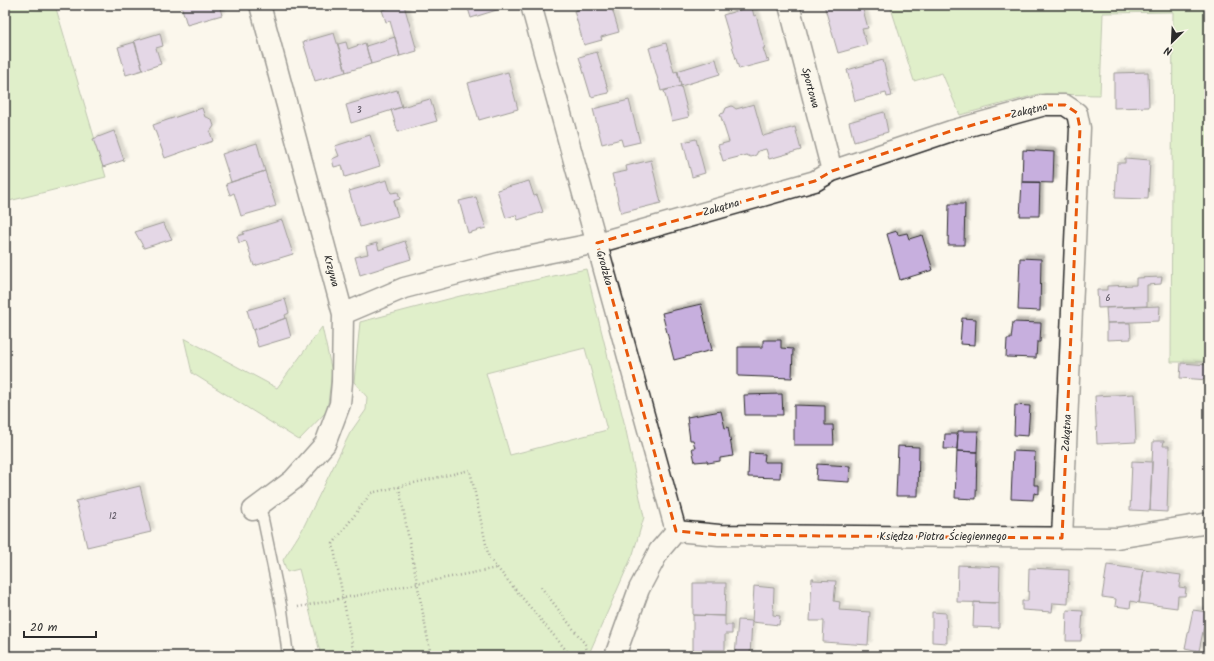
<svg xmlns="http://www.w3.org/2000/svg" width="1214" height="661" viewBox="0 0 1214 661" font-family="Kalam,sans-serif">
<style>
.green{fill:#bfe5a0;stroke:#758866;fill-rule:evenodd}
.building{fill:#c7afde;stroke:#2b2b2b;filter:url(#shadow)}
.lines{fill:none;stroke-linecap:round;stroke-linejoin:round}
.lane-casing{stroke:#2b2b2b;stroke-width:13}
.street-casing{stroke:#2b2b2b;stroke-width:23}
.path{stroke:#2b2b2b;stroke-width:2.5;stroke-dasharray:1 3;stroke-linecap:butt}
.lane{stroke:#fbf7ec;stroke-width:10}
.street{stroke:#fbf7ec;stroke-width:20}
.marked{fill:none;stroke:#e8590c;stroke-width:3;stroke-dasharray:8 5;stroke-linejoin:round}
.labels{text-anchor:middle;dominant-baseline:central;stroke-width:3.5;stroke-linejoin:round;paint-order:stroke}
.number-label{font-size:9px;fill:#524c58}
.street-label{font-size:11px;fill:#2b2b2b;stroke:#fbf7ec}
</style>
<defs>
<filter id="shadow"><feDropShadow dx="3.5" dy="-3.5" stdDeviation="1" flood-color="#0004"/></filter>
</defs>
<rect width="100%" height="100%" fill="#fbf7ec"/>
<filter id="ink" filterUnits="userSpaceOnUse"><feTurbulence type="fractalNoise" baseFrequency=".025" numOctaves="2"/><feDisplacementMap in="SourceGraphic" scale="8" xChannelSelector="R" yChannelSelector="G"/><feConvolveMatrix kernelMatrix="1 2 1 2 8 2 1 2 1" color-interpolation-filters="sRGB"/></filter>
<g filter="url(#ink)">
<path class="green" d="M 5,5 L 55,5 L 106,177 L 5,202 Z
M 890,5 L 1209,5 L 1209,362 L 1171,362 L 1173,12 L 1103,13 L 1100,95 L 1039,94 L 960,115 L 942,73 L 914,81 Z
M 586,269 L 625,426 L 644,517 L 633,554 L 588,656 L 321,656 L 299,569 L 287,572 L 283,560 L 302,530 L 350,433 L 366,410 L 367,397 L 354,382 L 360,322 L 460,296 ZM 585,348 L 607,430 L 510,455 L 486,373 Z
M 322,327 L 332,372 L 327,411 L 299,440 L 192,373 L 184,338 L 277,388 Z"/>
<path class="building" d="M 181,5 L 219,5 L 222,15 L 187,25 Z
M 401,5 L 404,5 L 417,51 L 400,56 L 390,21 L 386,22 L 382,10 Z
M 467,5 L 499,5 L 500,9 L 471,18 Z
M 594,5 L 611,5 L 619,32 L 601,37 L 602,40 L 584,45 L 574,11 Z
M 824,5 L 856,5 L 857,7 L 862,6 L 868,28 L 862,29 L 867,45 L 838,53 Z
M 753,6 L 754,7 L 752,8 L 754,16 L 756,15 L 765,48 L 763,48 L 767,60 L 768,59 L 769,61 L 739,69 L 723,15 Z
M 160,33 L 163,46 L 156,48 L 161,64 L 143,70 L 134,41 Z
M 334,33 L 346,72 L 315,81 L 303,42 Z
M 395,37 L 400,56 L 371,64 L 366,46 Z
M 135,42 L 143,70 L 126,75 L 118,47 Z
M 346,42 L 348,49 L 365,43 L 371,64 L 346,72 L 338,44 Z
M 666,43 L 674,72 L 678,71 L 681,86 L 661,91 L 649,48 Z
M 597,52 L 609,93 L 591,97 L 579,57 Z
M 716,59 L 720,74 L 681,86 L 677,71 Z
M 883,60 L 892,96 L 887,97 L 886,93 L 855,101 L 847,70 Z
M 508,72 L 518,109 L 479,120 L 468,83 Z
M 1148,72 L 1149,107 L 1114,108 L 1114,73 Z
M 681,86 L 689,117 L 672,121 L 664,91 Z
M 397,90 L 402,107 L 351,123 L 346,105 Z
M 430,99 L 437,121 L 398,132 L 391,110 Z
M 629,100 L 640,142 L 623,146 L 621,139 L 602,144 L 593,109 Z
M 754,104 L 763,136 L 795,127 L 801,150 L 769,159 L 766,149 L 758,151 L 756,155 L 751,157 L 746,155 L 723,161 L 718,145 L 729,142 L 720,114 L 724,113 L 726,108 L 732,106 L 736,109 Z
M 202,108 L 205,117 L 207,117 L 212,120 L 214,126 L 210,132 L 213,141 L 165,158 L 153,125 Z
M 884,112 L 888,132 L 854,142 L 849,122 Z
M 114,131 L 124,160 L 103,167 L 93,139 Z
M 370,135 L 380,166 L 345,177 L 342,165 L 334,167 L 332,159 L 339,156 L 335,146 Z
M 696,139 L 705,173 L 692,177 L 683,142 Z
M 257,143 L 265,171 L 231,182 L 222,154 Z
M 1023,150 L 1054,152 L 1053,183 L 1022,182 Z
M 1125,158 L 1150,160 L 1148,199 L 1115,198 L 1117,163 L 1125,163 Z
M 651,160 L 661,203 L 621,213 L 612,174 L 627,171 L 626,166 Z
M 265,171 L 276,206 L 241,216 L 234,193 L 230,195 L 226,184 Z
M 387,180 L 391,193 L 398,192 L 400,199 L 393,201 L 398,216 L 360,227 L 349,191 Z
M 529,181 L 534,196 L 537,195 L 543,212 L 518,220 L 516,215 L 506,218 L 497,190 Z
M 1022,182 L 1040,182 L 1039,216 L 1020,216 Z
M 476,197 L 486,228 L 468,233 L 459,201 Z
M 949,204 L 965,204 L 964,245 L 948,245 Z
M 282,220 L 293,254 L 254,266 L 246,241 L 239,243 L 237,236 L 244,234 L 243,232 Z
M 163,223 L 172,239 L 144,248 L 135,232 Z
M 897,231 L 898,235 L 907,233 L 909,239 L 922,235 L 933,270 L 900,280 L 887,234 Z
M 405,241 L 411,259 L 360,275 L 355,257 L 368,254 L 366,246 L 377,243 L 379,250 Z
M 1020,258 L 1041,259 L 1040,311 L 1018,310 Z
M 1162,277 L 1161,284 L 1147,285 L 1147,306 L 1098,308 L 1097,290 L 1107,290 L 1107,286 L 1136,285 L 1136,278 Z
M 285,299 L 289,313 L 285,315 L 286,318 L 253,330 L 247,310 Z
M 701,304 L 712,350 L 674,360 L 662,313 Z
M 1160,306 L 1159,321 L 1107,323 L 1106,308 Z
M 286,318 L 291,337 L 258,347 L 253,330 Z
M 962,318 L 976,319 L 975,345 L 960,344 Z
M 1013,322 L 1041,323 L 1040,342 L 1037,342 L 1036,358 L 1006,357 L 1007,339 L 1011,339 Z
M 1107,323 L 1130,323 L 1131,339 L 1107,340 Z
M 763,340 L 781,340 L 781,348 L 793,349 L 792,378 L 738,376 L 738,347 L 763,347 Z
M 1181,363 L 1209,365 L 1209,380 L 1180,378 Z
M 782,394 L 783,415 L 745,415 L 744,395 Z
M 1134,394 L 1136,442 L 1097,444 L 1095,396 Z
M 794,405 L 825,406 L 825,425 L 833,425 L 834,445 L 794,445 Z
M 1015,405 L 1030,406 L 1028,436 L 1014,435 Z
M 721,411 L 725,428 L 728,427 L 733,456 L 720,458 L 720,461 L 708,463 L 707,461 L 695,462 L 692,448 L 695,448 L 693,440 L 690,440 L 687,417 Z
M 958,431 L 978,431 L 977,452 L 957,451 Z
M 945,434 L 958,434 L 957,449 L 944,449 Z
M 1153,441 L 1164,441 L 1163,446 L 1169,446 L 1167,512 L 1150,511 Z
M 898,446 L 919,447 L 918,496 L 896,496 Z
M 957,451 L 977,452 L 976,499 L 955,498 Z
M 1013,451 L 1035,452 L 1034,485 L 1039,485 L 1039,494 L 1034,493 L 1033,500 L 1011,499 Z
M 749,453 L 765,454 L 764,462 L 781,462 L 780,478 L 748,477 Z
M 1132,461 L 1152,462 L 1150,511 L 1130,510 Z
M 817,464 L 850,466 L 849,482 L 816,480 Z
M 140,486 L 151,532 L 87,547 L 76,501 Z
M 958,565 L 1000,567 L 999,603 L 957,602 Z
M 1107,565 L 1144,570 L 1139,603 L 1131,601 L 1130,608 L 1115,606 L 1116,599 L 1102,597 Z
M 1029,568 L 1069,570 L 1068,604 L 1053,603 L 1052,612 L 1022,610 L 1022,601 L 1028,601 Z
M 1144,570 L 1181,575 L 1179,587 L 1186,588 L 1185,596 L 1178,596 L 1177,608 L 1139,603 Z
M 812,578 L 814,578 L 813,580 L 836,581 L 834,601 L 840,602 L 839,610 L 870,612 L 868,645 L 823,642 L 824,621 L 810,621 Z
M 693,583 L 726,583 L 725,616 L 693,615 Z
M 754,586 L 774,588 L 773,615 L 780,616 L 779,625 L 752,622 Z
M 974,602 L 999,603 L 999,628 L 973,627 Z
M 1067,610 L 1083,611 L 1081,641 L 1066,641 Z
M 1193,610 L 1207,612 L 1199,651 L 1185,648 Z
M 932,612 L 946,613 L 947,643 L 932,642 Z
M 693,615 L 725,616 L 725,625 L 732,625 L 732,634 L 725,634 L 725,650 L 693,650 Z
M 738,620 L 752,621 L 750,656 L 735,656 Z"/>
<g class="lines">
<g class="lane-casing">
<path id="lane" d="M 260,505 L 282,610 L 288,656"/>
</g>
<g class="street-casing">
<path id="street" d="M 531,5 L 676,531
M 789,5 L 832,171
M 343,314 L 404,288 L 507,261 L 597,243 L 815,181 L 832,171 L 951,131 L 1045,105 L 1065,105 L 1077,113 L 1080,128 L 1062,538
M 253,510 L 293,480 L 325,444 L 340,404 L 342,382 L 343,314 L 260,5
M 676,531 L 719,535 L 1117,538 L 1209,523
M 615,656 L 639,589 L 659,551 L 676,531"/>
</g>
<path class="path" d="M 399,487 L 431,656
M 541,587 L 585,644 L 589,656
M 298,607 L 497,568
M 421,656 L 353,650 L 333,544 L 371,493 L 470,470 L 489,558 L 571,656"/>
<use href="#lane" class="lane"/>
<use href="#street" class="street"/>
</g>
</g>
<path d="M0 0H1214V661H0ZM 1045,105 L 1065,105 L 1077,113 L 1080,128 L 1062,538 L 719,535 L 676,531 L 597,243 L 815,181 L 832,171 L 951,131 Z" fill="#fbf7ec" fill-opacity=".55" fill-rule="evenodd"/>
<path class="marked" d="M 1045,105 L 1065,105 L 1077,113 L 1080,128 L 1062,538 L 719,535 L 676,531 L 597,243 L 815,181 L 832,171 L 951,131 Z"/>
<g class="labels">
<g class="number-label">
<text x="359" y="110">3</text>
<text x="1108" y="298">6</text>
<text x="113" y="516">12</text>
</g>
<g class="street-label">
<text transform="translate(810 88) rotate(75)">Sportowa</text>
<text transform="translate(1029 111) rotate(-13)">Zakątna</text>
<text transform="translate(721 208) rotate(-16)">Zakątna</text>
<text transform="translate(604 268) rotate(75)">Grodzka</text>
<text transform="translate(331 271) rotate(75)">Krzywa</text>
<text transform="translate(1067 433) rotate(-87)">Zakątna</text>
<text x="943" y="537">Księdza Piotra Ściegiennego</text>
</g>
</g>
<rect width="1214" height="661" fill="none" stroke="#fbf7ec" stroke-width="20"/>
<rect x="10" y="10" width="1194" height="641" fill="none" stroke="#2b2b2b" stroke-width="1.5" filter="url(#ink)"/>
<g transform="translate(1172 42) rotate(204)" stroke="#fbf7ec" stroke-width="3" paint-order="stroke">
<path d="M0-3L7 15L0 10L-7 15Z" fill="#2b2b2b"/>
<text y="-6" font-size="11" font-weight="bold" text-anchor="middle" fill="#2b2b2b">N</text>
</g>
<path d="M24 631v6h72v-6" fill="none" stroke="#2b2b2b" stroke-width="2"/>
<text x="30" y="631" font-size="12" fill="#2b2b2b" stroke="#fbf7ec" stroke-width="3" paint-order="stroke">20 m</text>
</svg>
